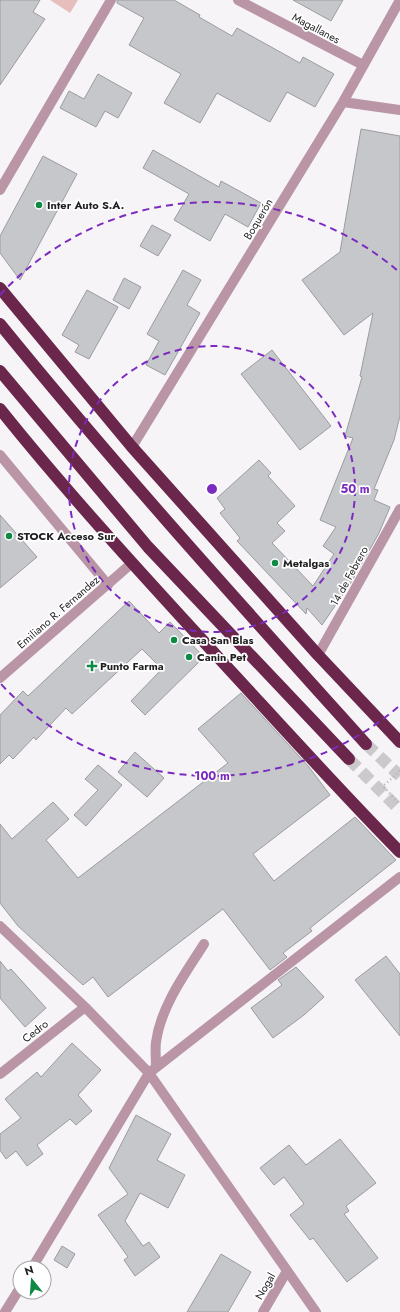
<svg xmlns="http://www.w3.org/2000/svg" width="400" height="1312" viewBox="0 0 400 1312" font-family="Jost,sans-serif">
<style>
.green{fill:#e6bfbd}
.building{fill:#c6c7cb;stroke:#9b9ca0}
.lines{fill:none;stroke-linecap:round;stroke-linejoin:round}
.highway-tunnel{stroke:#ccc9cd;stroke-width:12;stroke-dasharray:12 6;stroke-linecap:butt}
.path{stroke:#b5b2b6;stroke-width:2.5;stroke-dasharray:1 3;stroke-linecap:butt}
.minor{stroke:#b995a5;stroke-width:10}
.highway{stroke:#6b264c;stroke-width:12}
.ring{fill:none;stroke:#7b2cbf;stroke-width:2;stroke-dasharray:7 5}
.poi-dot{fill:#0f8a45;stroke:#fff;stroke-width:1.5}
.labels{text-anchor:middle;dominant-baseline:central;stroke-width:3.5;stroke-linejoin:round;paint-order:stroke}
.street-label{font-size:11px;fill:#1f1e20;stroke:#fff}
.poi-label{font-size:11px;font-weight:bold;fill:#1f1e20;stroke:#fff;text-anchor:start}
.centre{fill:#7b2cbf;stroke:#fff;stroke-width:2}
.ring-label{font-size:12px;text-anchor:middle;font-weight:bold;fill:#7b2cbf;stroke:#fff;stroke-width:3.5;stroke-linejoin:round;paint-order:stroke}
</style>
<rect width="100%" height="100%" fill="#f7f4f8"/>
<path class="green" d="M 50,0 L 78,0 L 70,13 Z"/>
<path class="building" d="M 0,0 L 40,0 L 33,12 L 45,19 L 0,85 Z
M 117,0 L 174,0 L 200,15 L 199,17 L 232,36 L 237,28 L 300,63 L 303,57 L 334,74 L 315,107 L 287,92 L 270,122 L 217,93 L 200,123 L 164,103 L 181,74 L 129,45 L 144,18 L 117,3 Z
M 293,0 L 343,0 L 331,21 Z
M 98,74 L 132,93 L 118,118 L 105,111 L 96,127 L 60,108 L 69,91 L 84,99 Z
M 361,129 L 400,136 L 400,416 L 394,440 L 374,489 L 378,490 L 374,500 L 390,507 L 379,533 L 352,581 L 322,625 L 307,608 L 306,614 L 237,541 L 240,538 L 220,513 L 225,509 L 217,498 L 259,460 L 271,473 L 268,476 L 295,506 L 277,523 L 285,531 L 272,543 L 313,586 L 334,554 L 323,546 L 336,527 L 320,520 L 353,438 L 345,436 L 362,377 L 360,376 L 373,313 L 344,335 L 302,280 L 340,252 Z
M 153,150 L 219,187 L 221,181 L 261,203 L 248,227 L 225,214 L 210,241 L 174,220 L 189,194 L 143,168 Z
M 43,156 L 77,174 L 20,280 L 0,253 L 0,236 Z
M 152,225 L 171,235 L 158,256 L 140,246 Z
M 183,270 L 201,280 L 187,305 L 200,313 L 165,375 L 146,365 L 159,341 L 147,334 Z
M 124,278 L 141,287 L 129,309 L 113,300 Z
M 87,290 L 118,307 L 89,359 L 75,352 L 79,345 L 62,335 Z
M 272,350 L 331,426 L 300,450 L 241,374 Z
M 0,515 L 37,557 L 0,588 Z
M 129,601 L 159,633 L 170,622 L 204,657 L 145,715 L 131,701 L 162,669 L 142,649 L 72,714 L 66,708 L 36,740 L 34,737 L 13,759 L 9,755 L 0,764 L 0,715 L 23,691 L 28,696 Z
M 241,693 L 309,767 L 330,795 L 253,854 L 274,881 L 355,817 L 396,860 L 310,928 L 312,931 L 283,953 L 287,957 L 270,970 L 223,909 L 108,997 L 93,977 L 83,985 L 18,926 L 0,903 L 0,824 L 12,839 L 53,802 L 69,819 L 46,840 L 78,878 L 228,763 L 198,729 Z
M 135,752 L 164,778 L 147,797 L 118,772 Z
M 98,765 L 122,785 L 86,826 L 74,815 L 98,790 L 85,779 Z
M 386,956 L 400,974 L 400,1036 L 355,980 Z
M 0,961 L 8,971 L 11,969 L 46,1008 L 25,1027 L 0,998 Z
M 296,967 L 324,997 L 304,1015 L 273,1038 L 251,1008 L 282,985 L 278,980 Z
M 72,1043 L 101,1070 L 78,1095 L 92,1111 L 76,1125 L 70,1119 L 37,1145 L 43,1154 L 27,1166 L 16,1151 L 6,1159 L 0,1150 L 0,1134 L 21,1118 L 5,1099 L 37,1072 L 41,1077 Z
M 136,1115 L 171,1134 L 157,1160 L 185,1175 L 168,1208 L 140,1193 L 125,1221 L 143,1246 L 149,1242 L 160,1257 L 135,1276 L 124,1260 L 128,1257 L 98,1215 L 128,1194 L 109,1168 Z
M 340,1139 L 376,1183 L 346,1206 L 349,1211 L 344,1214 L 378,1258 L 347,1282 L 313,1238 L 310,1240 L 290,1215 L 304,1204 L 284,1177 L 274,1185 L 260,1168 L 289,1145 L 306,1165 Z
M 62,1246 L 75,1254 L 67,1268 L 54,1260 Z
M 221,1254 L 251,1272 L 228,1312 L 187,1312 Z"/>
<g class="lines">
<path class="highway-tunnel" d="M 366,744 L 400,776
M 349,759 L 400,810"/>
<path class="path" d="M 400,771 L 383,786 L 400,805"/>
<path class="minor" d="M 238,0 L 363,65
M 343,102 L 400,110
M 0,190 L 111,0
M 132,447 L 343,102 L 400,0
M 0,455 L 108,585
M 318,655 L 400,509
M 0,678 L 132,563
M 0,926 L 85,1007 L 149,1073 L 316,1312
M 156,1067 C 156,1059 155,1050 156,1042 C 161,1006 185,974 204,944
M 0,1074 L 85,1007
M 32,1268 L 149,1073 L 400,877
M 5,1312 L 20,1288
M 263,1312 L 287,1271"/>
<path class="highway" d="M 0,288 L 132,447 L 318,655 L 400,742
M 0,324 C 117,468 242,606 366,744
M 0,371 L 148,547 L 349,759
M 0,409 C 68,494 142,574 216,655 C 277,721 337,788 400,852"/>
</g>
<g class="ring">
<circle cx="212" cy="489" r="143"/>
<path d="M398 707A287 287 0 0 1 0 683M0 295A287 287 0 0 1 398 271"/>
</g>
<g class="poi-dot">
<circle cx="39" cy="205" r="4"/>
<circle cx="9" cy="536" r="4"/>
<circle cx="275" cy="563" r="4"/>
<circle cx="174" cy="640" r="4"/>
<circle cx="189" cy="657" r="4"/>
<path d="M90 660h4v4h4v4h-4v4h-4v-4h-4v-4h4z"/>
</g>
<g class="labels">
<g class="street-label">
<text transform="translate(316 28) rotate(28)">Magallanes</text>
<text transform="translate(258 219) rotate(-59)">Boquerón</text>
<text transform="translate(349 576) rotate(-61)">14 de Febrero</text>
<text transform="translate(58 612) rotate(-41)">Emiliano R. Fernandez</text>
<text transform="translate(35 1031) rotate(-38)">Cedro</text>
<text transform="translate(265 1286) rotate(-60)">Nogal</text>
</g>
<g class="poi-label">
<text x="47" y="205">Inter Auto S.A.</text>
<text x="17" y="536">STOCK Acceso Sur</text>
<text x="283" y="563">Metalgas</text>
<text x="182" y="640">Casa San Blas</text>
<text x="197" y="657">Canin Pet</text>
<text x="100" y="666">Punto Farma</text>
</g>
</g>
<circle cx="212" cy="489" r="6" class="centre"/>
<g class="ring-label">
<text x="355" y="493">50 m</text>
<text x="212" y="780">100 m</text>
</g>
<g transform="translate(32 1280) rotate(343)"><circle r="19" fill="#ffffff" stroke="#a5a5a6"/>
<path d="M0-3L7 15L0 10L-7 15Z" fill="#0f8a45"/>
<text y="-6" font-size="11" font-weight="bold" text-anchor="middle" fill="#1f1e20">N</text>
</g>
</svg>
